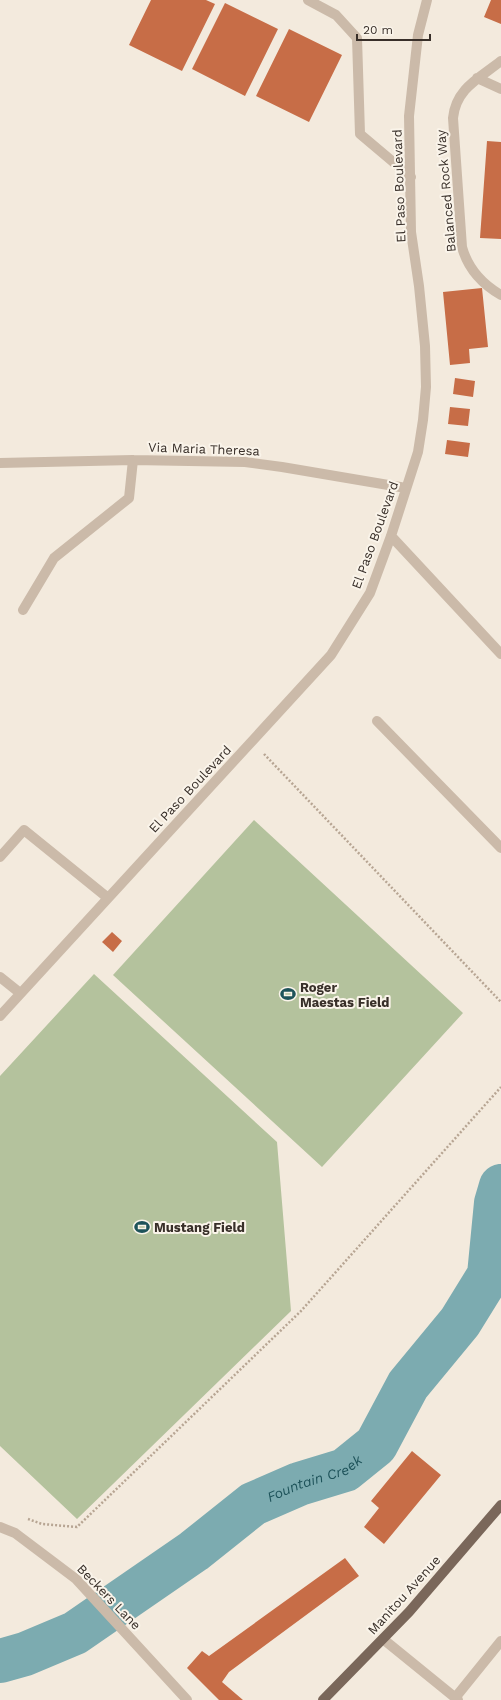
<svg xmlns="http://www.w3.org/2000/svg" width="501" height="1700" viewBox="0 0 501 1700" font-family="'Work Sans',sans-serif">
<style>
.green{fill:#b4c29d}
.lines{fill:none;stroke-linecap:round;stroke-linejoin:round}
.river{stroke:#7cabb0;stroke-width:44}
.building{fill:#c76d47}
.path{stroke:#b7a593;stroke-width:2.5;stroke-dasharray:2 2;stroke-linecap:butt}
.minor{stroke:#cbbaa9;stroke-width:10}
.major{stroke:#7a675a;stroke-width:10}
.labels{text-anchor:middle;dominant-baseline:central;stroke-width:4;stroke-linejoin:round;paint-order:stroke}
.street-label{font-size:13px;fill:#382f29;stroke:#faf4ea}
.poi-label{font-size:13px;font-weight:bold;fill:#382f29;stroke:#faf4ea;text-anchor:start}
.water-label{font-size:14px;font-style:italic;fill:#1e535a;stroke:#faf4ea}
</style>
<rect width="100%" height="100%" fill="#f3eadd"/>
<path class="green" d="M 254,820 L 463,1013 L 322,1167 L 113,975 Z
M 94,974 L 277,1142 L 291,1311 L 77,1519 L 0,1446 L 0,1076 Z"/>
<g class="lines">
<path class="river" id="s1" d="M 0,1661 L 25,1654 L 75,1633 L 194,1551 L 253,1504 L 299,1484 L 345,1470 L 376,1445 L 408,1385 L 460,1322 L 489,1275 L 496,1203 L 501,1186"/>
</g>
<path class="building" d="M 151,0 L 206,0 L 215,4 L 182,71 L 129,45 Z
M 491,0 L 501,0 L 501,24 L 484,17 Z
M 225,3 L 278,29 L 245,96 L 192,69 Z
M 289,29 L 342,55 L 309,122 L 256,96 Z
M 487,141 L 501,142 L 501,239 L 480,238 Z
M 482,288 L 488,347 L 469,349 L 470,363 L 450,365 L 443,292 Z
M 455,378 L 475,381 L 473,397 L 453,394 Z
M 450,407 L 470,409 L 468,426 L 448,424 Z
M 447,440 L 470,443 L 468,457 L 445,454 Z
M 112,932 L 122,941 L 113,952 L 102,942 Z
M 412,1451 L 441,1475 L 384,1544 L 364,1527 L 379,1508 L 371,1501 Z
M 345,1558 L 359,1576 L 229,1672 L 222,1682 L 243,1700 L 219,1700 L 187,1668 L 202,1651 L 209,1656 Z"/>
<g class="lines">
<path class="path" d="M 264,754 L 501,1002
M 28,1519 L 42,1524 L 77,1527 L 301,1311 L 501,1087"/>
<path class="minor" d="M 308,0 L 336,15 L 357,38 L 360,134 L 411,177
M 501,61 C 480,78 456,88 453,118 L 462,247 C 468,269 482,284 501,295
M 477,78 L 501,89
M 0,463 L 133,460 L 245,462 L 282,467 L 406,488
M 391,536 L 501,654
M 23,610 L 54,558 L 129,498 L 133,460
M 377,721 L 501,848
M 0,857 L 24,830 L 108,898
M 0,977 L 20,993
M 0,1016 L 331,655 L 370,593 L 391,536 L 418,452 L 423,420 L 426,387 L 425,346 L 419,286 L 411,232 L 409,116 L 418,35 L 427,0
M 0,1527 L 15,1533 L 76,1579 L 187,1700
M 383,1639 L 458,1700
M 455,1698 L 501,1641"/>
<path class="major" d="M 323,1700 L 409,1612 L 501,1505"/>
</g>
<defs>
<g id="stadium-bare" transform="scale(1.2)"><path d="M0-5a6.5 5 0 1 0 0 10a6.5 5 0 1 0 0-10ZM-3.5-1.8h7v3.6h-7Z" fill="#1e535a" stroke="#faf4ea" stroke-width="2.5" paint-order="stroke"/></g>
</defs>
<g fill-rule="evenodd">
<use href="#stadium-bare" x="288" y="994"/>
<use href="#stadium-bare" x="142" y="1227"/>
</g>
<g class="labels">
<g class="street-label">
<text transform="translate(399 186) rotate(-92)">El Paso Boulevard</text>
<text transform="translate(446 191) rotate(-95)">Balanced Rock Way</text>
<text transform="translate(204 449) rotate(2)">Via Maria Theresa</text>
<text transform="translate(375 535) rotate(-70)">El Paso Boulevard</text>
<text transform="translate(190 789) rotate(-47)">El Paso Boulevard</text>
<text transform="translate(404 1595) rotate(-48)">Manitou Avenue</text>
<text transform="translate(109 1597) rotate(46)">Beckers Lane</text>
</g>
<g class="poi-label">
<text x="300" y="987">Roger<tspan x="300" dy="15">Maestas Field</tspan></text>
<text x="154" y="1227">Mustang Field</text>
</g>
<g class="water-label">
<text stroke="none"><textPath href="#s1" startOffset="367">Fountain Creek</textPath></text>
</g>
</g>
<path d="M357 34v6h73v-6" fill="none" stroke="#382f29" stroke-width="2"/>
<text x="363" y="34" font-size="12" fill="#382f29" stroke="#faf4ea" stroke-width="3" paint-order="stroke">20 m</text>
</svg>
